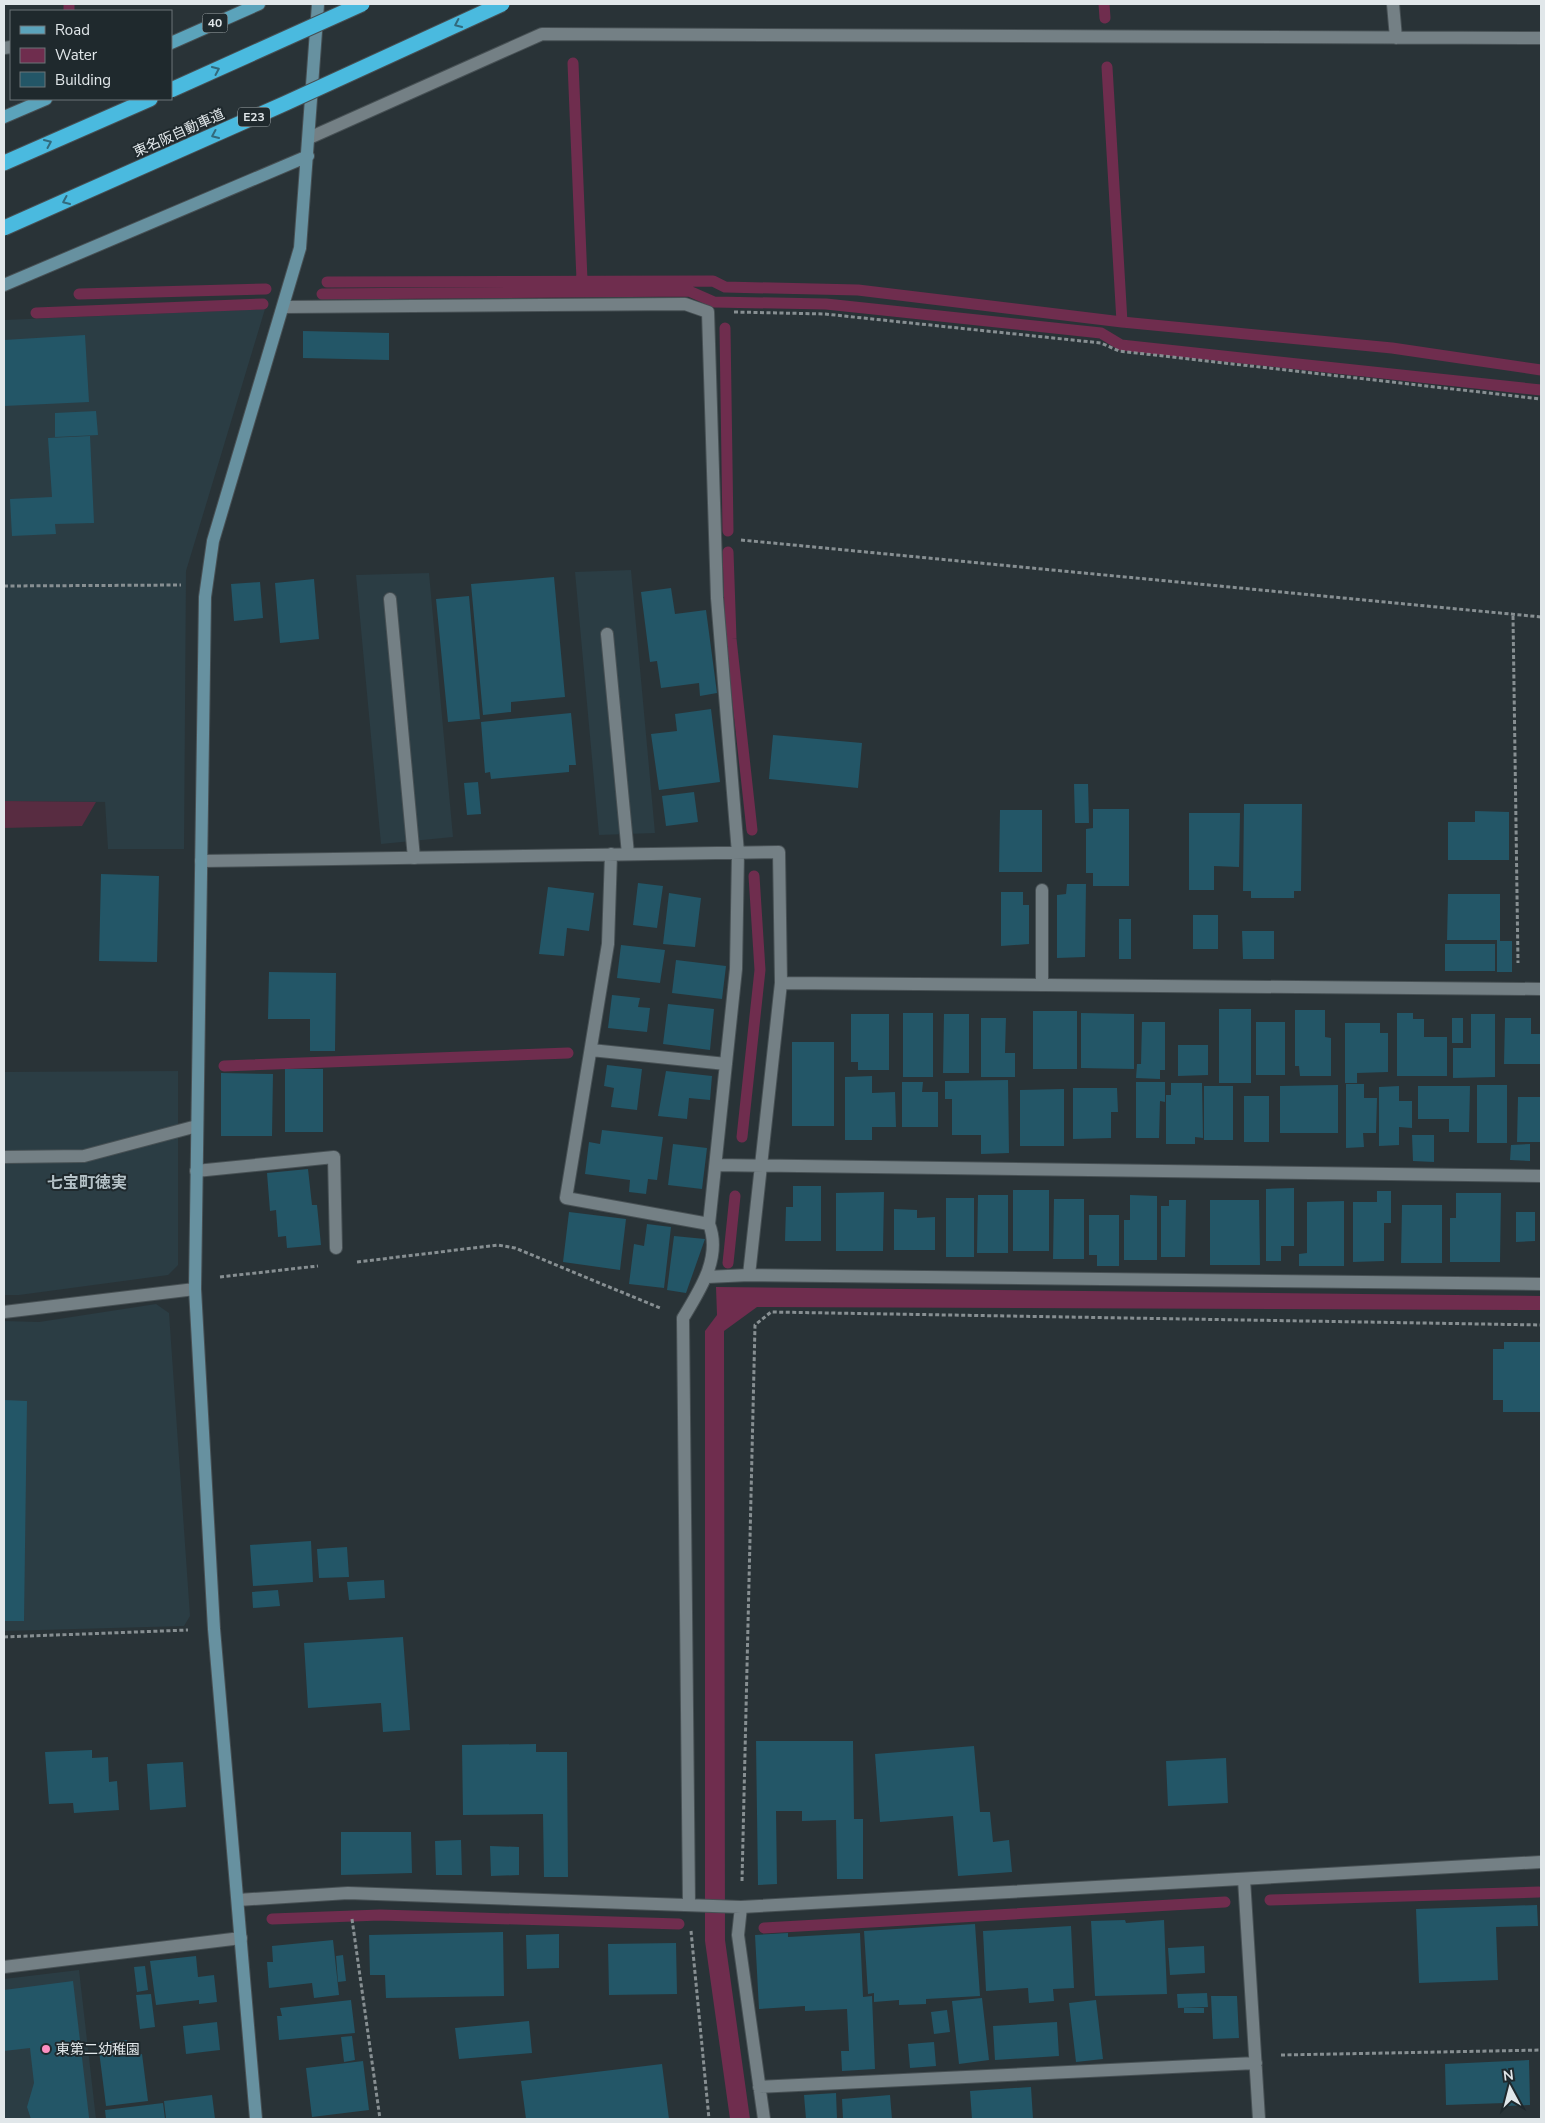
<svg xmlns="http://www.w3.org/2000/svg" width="1545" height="2123" viewBox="0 0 1545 2123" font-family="'Nunito Sans','Noto Sans JP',sans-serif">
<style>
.built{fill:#2b3d44}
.green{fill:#582c41}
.water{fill:#6f2d4e}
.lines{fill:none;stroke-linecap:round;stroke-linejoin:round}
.stream{stroke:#6f2d4e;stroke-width:11}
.building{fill:#235667}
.lane-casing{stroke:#475054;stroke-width:14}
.street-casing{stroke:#475054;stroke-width:14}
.secondary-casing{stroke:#475054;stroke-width:14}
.primary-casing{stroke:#475054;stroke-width:14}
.highway-casing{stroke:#475054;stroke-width:17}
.path{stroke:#878f92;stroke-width:3;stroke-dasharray:4 2.5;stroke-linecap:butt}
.lane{stroke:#748085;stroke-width:12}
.street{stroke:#748085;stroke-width:12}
.secondary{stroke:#6791a0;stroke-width:12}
.primary{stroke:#5ba3bb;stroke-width:12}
.highway{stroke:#4abadf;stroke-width:15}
.highway-bridge-casing{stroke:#475054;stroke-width:17;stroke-linecap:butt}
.highway-bridge{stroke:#4abadf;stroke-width:15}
.oneway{stroke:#326a7d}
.poi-dot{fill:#fc8fc1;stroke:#1f292d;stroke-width:2}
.labels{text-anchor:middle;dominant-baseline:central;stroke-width:4;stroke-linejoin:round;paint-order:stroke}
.shield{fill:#1f292d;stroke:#a7aeb1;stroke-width:1}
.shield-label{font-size:12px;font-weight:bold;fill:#e1e7ea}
.street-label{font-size:14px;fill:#e1e7ea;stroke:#1f292d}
.poi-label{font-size:14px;fill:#e1e7ea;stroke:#1f292d;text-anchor:start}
.quarter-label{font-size:16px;font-weight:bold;fill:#b5c2c7;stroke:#1f292d}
</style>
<rect width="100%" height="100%" fill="#293337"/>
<path class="built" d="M 265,309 L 186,571 L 184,849 L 108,849 L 105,802 L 4,801 L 4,320 Z
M 631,570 L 655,833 L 599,835 L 575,572 Z
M 429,573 L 453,837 L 381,844 L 356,575 Z
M 178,1071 L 178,1265 L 168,1275 L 19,1295 L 4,1295 L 4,1072 Z
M 156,1304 L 169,1313 L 190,1616 L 184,1626 L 4,1631 L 4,1321 L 39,1322 Z
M 79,1970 L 96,2119 L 4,2119 L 4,1979 Z"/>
<path class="green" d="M 4,801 L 96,802 L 82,826 L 4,828 Z"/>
<path class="water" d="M 716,1287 L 1541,1296 L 1541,1310 L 757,1307 L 724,1331 L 725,1940 L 750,2119 L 730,2119 L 705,1941 L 705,1331 L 717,1315 Z"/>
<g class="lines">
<path class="stream" d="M 69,4 L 69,11
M 1104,4 L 1105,18
M 573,63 L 582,280
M 1107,67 L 1122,322
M 327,282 L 713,281 L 725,287 L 858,290 L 1122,322 L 1392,348 L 1541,370
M 79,294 L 266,289
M 322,294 L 689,291 L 714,302 L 826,304 L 1101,333 L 1121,345 L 1541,390
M 36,313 L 263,304
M 725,328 L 728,531
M 728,552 L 731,639 L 752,830
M 224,1066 L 568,1053
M 742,1137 L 760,970 L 754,876
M 728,1263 L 735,1196
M 1270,1900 L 1539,1892
M 272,1919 L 380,1915 L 679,1924
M 764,1928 L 1225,1902"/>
</g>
<path class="building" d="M 303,331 L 389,333 L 389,360 L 303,358 Z
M 85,335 L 89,402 L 4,406 L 4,340 Z
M 96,411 L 98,435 L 55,437 L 55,413 Z
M 90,436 L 94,523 L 55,524 L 56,534 L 12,536 L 10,499 L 52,497 L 48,438 Z
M 554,577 L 565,697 L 511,702 L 511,712 L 483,715 L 471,584 Z
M 314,579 L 319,639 L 280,643 L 275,583 Z
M 260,582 L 263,618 L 234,621 L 231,584 Z
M 671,588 L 675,614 L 706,610 L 717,693 L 700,696 L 699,683 L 661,688 L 657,661 L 650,662 L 641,592 Z
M 469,596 L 480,719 L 448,722 L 436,599 Z
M 711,709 L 720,782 L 659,790 L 651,734 L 677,731 L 675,714 Z
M 571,713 L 576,765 L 569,765 L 569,772 L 491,779 L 490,772 L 485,773 L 481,722 Z
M 773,735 L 862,743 L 858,788 L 769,779 Z
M 478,782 L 481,814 L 467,815 L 464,783 Z
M 1074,784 L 1088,784 L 1089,823 L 1075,823 Z
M 694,792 L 698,822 L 666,826 L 662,796 Z
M 1244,804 L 1302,804 L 1301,891 L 1294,891 L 1294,898 L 1251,898 L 1251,891 L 1243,891 Z
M 1093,809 L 1129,809 L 1129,886 L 1093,886 L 1093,873 L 1086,873 L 1086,829 L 1093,828 Z
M 1000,810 L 1042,810 L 1042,872 L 999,872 Z
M 1475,811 L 1509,812 L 1509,860 L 1448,860 L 1448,822 L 1475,822 Z
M 1189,813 L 1240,813 L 1239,867 L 1214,866 L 1214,890 L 1189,890 Z
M 101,874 L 159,876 L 157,962 L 99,961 Z
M 638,883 L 663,886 L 657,928 L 633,925 Z
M 1067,884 L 1086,884 L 1085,957 L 1057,958 L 1057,895 L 1066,894 Z
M 548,887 L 594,893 L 589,931 L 567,928 L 564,956 L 539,954 Z
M 1001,892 L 1023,892 L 1023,905 L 1029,905 L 1029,944 L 1001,946 Z
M 669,893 L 701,898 L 695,947 L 663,944 Z
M 1448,894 L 1500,894 L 1500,941 L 1512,941 L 1512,972 L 1497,972 L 1497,940 L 1447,940 Z
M 1193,915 L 1218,915 L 1218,949 L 1193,949 Z
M 1119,919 L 1131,919 L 1131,959 L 1119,959 Z
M 1242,931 L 1274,931 L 1274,959 L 1243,959 Z
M 1445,944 L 1495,944 L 1495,971 L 1445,971 Z
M 621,945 L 665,950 L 660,983 L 617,978 Z
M 676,960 L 726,966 L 722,999 L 672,993 Z
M 269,972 L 336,973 L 335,1051 L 310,1051 L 310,1019 L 268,1019 Z
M 612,995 L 640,998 L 638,1007 L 650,1008 L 647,1032 L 608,1028 Z
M 668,1004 L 714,1009 L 710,1050 L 663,1044 Z
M 1219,1009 L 1251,1009 L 1251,1083 L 1219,1083 Z
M 1295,1010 L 1325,1010 L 1325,1037 L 1331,1038 L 1331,1076 L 1300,1076 L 1299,1066 L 1295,1066 Z
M 1033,1011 L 1077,1011 L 1077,1069 L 1033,1069 Z
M 903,1013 L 933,1013 L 933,1077 L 903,1077 Z
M 1081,1013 L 1134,1014 L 1134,1069 L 1081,1068 Z
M 1397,1013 L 1413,1013 L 1413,1019 L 1424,1019 L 1424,1037 L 1447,1037 L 1447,1076 L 1397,1076 Z
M 851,1014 L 889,1014 L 889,1070 L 858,1070 L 858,1062 L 851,1062 Z
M 944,1014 L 969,1014 L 969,1073 L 943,1073 Z
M 1471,1014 L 1495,1014 L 1495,1077 L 1453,1078 L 1453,1048 L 1471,1048 Z
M 981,1018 L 1006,1018 L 1005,1053 L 1015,1053 L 1015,1077 L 981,1077 Z
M 1452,1018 L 1463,1018 L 1463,1043 L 1452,1043 Z
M 1505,1018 L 1531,1018 L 1531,1034 L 1541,1034 L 1541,1064 L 1504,1064 Z
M 1142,1022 L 1165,1022 L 1165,1070 L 1160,1070 L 1160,1079 L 1136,1078 L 1137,1064 L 1141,1064 Z
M 1256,1022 L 1285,1022 L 1285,1075 L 1256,1075 Z
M 1345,1023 L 1380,1023 L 1380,1033 L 1388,1033 L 1388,1072 L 1357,1073 L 1357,1083 L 1345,1083 Z
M 792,1042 L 834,1042 L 834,1126 L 792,1126 Z
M 1178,1045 L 1208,1045 L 1208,1075 L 1178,1076 Z
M 607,1065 L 642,1069 L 637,1110 L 611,1107 L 614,1088 L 604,1086 Z
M 285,1069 L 323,1069 L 323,1132 L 285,1132 Z
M 666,1071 L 712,1076 L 710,1100 L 689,1098 L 687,1119 L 658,1116 Z
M 221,1073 L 273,1074 L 272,1136 L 221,1136 Z
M 872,1076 L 872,1093 L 895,1092 L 896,1127 L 872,1127 L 872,1140 L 845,1140 L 845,1077 Z
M 1008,1080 L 1009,1153 L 981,1154 L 981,1135 L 952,1135 L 952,1099 L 945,1099 L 945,1081 Z
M 902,1082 L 923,1082 L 922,1092 L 938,1092 L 938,1127 L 902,1127 Z
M 1136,1082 L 1165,1082 L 1165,1102 L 1160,1101 L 1159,1138 L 1136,1138 Z
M 1171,1083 L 1202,1083 L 1203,1138 L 1195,1137 L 1195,1144 L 1166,1144 L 1166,1095 L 1171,1095 Z
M 1346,1084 L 1364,1084 L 1364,1098 L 1377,1098 L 1376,1133 L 1363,1133 L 1364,1147 L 1346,1148 Z
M 1338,1085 L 1338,1133 L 1280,1133 L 1280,1086 Z
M 1477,1085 L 1507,1085 L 1507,1143 L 1477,1143 Z
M 1204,1086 L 1233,1086 L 1233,1140 L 1204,1140 Z
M 1399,1086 L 1399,1101 L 1412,1101 L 1412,1128 L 1399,1127 L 1399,1145 L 1379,1146 L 1379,1087 Z
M 1418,1086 L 1470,1086 L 1469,1132 L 1449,1132 L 1449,1119 L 1418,1119 Z
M 1073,1088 L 1117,1088 L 1118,1112 L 1111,1112 L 1111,1138 L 1073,1139 Z
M 1064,1089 L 1064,1146 L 1020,1146 L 1020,1090 Z
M 1244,1096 L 1269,1096 L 1269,1142 L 1244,1142 Z
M 1518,1097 L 1541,1097 L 1541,1142 L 1517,1142 Z
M 602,1130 L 663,1137 L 657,1180 L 648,1179 L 646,1194 L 629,1192 L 630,1180 L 585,1174 L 589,1142 L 600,1144 Z
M 1412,1135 L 1434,1135 L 1434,1162 L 1413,1161 Z
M 673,1144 L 707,1148 L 702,1189 L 668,1185 Z
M 1530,1144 L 1530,1161 L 1510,1160 L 1511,1145 Z
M 308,1169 L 312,1205 L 317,1205 L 321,1245 L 287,1248 L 286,1236 L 278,1237 L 276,1210 L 270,1211 L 267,1173 Z
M 793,1186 L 821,1186 L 821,1241 L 785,1241 L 786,1207 L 793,1207 Z
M 1294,1188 L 1294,1246 L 1281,1246 L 1281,1261 L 1266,1261 L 1266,1189 Z
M 1013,1190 L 1049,1190 L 1049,1251 L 1013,1251 Z
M 1377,1191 L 1391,1191 L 1391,1223 L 1384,1223 L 1384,1261 L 1353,1262 L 1353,1202 L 1377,1202 Z
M 884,1192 L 883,1251 L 836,1251 L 836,1193 Z
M 1456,1193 L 1501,1193 L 1500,1262 L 1450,1262 L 1450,1218 L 1456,1218 Z
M 978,1195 L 1008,1195 L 1008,1253 L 977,1253 Z
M 1130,1195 L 1157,1196 L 1157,1260 L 1124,1260 L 1124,1220 L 1130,1220 Z
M 946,1198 L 974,1198 L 974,1257 L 946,1257 Z
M 1054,1199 L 1084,1199 L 1084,1259 L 1053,1259 Z
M 1169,1200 L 1186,1200 L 1185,1257 L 1161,1257 L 1161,1206 L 1169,1206 Z
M 1210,1200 L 1259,1200 L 1260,1265 L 1210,1265 Z
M 1344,1201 L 1344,1266 L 1299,1266 L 1299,1254 L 1307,1253 L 1307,1202 Z
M 1402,1205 L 1442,1205 L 1442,1263 L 1401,1263 Z
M 894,1209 L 917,1210 L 917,1218 L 935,1217 L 935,1250 L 894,1250 Z
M 569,1212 L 626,1219 L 620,1270 L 563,1262 Z
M 1516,1212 L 1535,1212 L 1535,1241 L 1516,1242 Z
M 1089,1215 L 1119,1215 L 1119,1266 L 1097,1266 L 1097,1255 L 1089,1255 Z
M 647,1224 L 671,1227 L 664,1288 L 629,1284 L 634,1244 L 644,1246 Z
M 674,1236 L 705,1239 L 686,1293 L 667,1290 Z
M 1504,1342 L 1541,1342 L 1541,1412 L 1503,1412 L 1503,1400 L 1493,1400 L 1493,1349 L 1504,1349 Z
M 4,1400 L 27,1401 L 24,1621 L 4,1621 Z
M 311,1541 L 313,1582 L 253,1586 L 250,1545 Z
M 347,1547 L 349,1577 L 319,1578 L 317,1549 Z
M 384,1580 L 385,1598 L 349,1600 L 347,1582 Z
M 278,1590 L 280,1606 L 253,1608 L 252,1592 Z
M 403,1637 L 410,1730 L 383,1732 L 381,1703 L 308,1708 L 304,1643 Z
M 756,1741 L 853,1741 L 854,1819 L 863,1819 L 863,1879 L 837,1879 L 836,1820 L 802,1821 L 802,1811 L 776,1811 L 777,1884 L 758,1885 Z
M 536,1744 L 536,1752 L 567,1752 L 568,1877 L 544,1877 L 543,1814 L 463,1815 L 462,1745 Z
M 974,1746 L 980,1812 L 990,1812 L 993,1842 L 1009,1840 L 1012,1872 L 958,1876 L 953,1816 L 880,1822 L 875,1754 Z
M 92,1750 L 92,1758 L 108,1757 L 109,1782 L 117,1781 L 119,1810 L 74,1813 L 73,1803 L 49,1804 L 45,1752 Z
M 1226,1758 L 1228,1803 L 1168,1806 L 1166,1761 Z
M 183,1762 L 186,1807 L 150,1810 L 147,1764 Z
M 341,1832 L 411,1832 L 412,1873 L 341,1875 Z
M 461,1840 L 462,1875 L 436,1875 L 435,1841 Z
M 490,1846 L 519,1847 L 519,1875 L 491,1876 Z
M 1537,1905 L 1538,1926 L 1496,1927 L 1498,1980 L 1419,1983 L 1416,1909 Z
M 1125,1920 L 1126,1923 L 1164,1920 L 1167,1994 L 1095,1996 L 1091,1921 Z
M 975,1924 L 980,1996 L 926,1999 L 926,2004 L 899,2005 L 899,2000 L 874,2002 L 874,1993 L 868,1994 L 864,1931 Z
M 1071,1926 L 1074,1988 L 1053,1989 L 1054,2001 L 1029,2003 L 1028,1988 L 986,1991 L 983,1931 Z
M 503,1932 L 504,1996 L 386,1998 L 385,1975 L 370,1975 L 369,1935 Z
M 788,1933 L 788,1937 L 860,1933 L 863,1997 L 872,1996 L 875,2069 L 842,2071 L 841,2051 L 849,2051 L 847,2009 L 805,2011 L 805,2006 L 759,2009 L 755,1935 Z
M 559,1934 L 559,1968 L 527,1969 L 526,1935 Z
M 333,1940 L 339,1995 L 314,1998 L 312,1983 L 269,1988 L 267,1962 L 273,1962 L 272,1946 Z
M 676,1943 L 677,1994 L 609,1995 L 608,1944 Z
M 1204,1946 L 1205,1973 L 1170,1975 L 1168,1948 Z
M 343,1955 L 346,1981 L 338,1982 L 336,1956 Z
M 196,1956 L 198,1977 L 214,1975 L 217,2002 L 199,2004 L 199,2000 L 156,2005 L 150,1961 Z
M 145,1966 L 148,1990 L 137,1992 L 134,1967 Z
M 73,1981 L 89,2117 L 89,2119 L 31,2119 L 27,2107 L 34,2083 L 30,2048 L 4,2051 L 4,1990 Z
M 1207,1993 L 1208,2007 L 1178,2008 L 1177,1994 Z
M 151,1994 L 155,2027 L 140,2029 L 136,1995 Z
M 1211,1996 L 1237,1996 L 1239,2038 L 1213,2039 Z
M 982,1998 L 989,2060 L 959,2064 L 952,2001 Z
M 351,2000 L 355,2033 L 279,2040 L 277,2016 L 282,2016 L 280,2008 Z
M 1096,2000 L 1103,2059 L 1076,2062 L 1069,2003 Z
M 1184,2008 L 1204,2008 L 1204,2013 L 1184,2013 Z
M 947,2010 L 950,2032 L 934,2034 L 931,2012 Z
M 529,2021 L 532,2053 L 459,2059 L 455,2028 Z
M 217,2022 L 220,2050 L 186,2054 L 183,2026 Z
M 1057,2022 L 1059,2056 L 995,2060 L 993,2026 Z
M 352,2036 L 355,2060 L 344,2062 L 341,2037 Z
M 127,2040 L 129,2056 L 142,2054 L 148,2101 L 106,2106 L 98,2043 Z
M 934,2042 L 936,2066 L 910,2068 L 908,2044 Z
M 1529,2060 L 1530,2105 L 1505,2106 L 1505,2103 L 1446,2105 L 1445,2064 Z
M 363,2061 L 369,2110 L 312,2117 L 306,2068 Z
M 662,2064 L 669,2119 L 526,2119 L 521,2081 Z
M 1031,2087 L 1033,2119 L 972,2119 L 970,2091 Z
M 836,2093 L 837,2119 L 806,2119 L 804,2095 Z
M 212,2095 L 215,2119 L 166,2119 L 164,2101 Z
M 890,2095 L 892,2119 L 843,2119 L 842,2099 Z
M 163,2103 L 165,2119 L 106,2119 L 105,2110 Z"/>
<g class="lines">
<g class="lane-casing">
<path id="lane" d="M 390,599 L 414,858
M 607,634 L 628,854
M 1042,985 L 1042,890
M 4,1157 L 84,1156 L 197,1126
M 196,1171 L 334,1157 L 336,1248"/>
</g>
<g class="street-casing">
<path id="street" d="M 1393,4 L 1396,38
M 4,48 L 11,47
M 309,138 L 542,34 L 1541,38
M 283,307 L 685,304 L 708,312 L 717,598 L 738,853 L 736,969 L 709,1224 C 722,1257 700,1290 683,1318 L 689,1905
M 611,854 L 608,944 L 566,1198 L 709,1224
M 201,861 L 779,852 L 781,983 L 749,1275 L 1541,1284
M 781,983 L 1541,989
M 591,1050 L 726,1064
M 716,1165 L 1541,1176
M 707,1277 L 749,1275
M 4,1312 L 195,1289
M 1244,1879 L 1259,2119
M 238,1900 L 348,1893 L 741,1907 L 1541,1862
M 741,1907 L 738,1935 L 764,2119
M 4,1967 L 241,1938
M 759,2087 L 1256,2063"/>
</g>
<g class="secondary-casing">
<path id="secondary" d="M 4,285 L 308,156
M 256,2119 L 214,1629 L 195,1289 L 205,597 L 213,541 L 300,248 L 318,4"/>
</g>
<g class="primary-casing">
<path id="primary" d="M 171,43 L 259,4
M 4,117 L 46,99"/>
</g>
<g class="highway-casing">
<path id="highway" d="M 4,163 L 150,99"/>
</g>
<path class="path" d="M 734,312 L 825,314 L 1101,343 L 1119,351 L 1541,399
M 741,540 L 1541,617
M 4,586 L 181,585
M 1513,616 L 1518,963
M 357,1262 L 498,1245 L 515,1248 L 660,1308
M 220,1277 L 318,1266
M 4,1637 L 188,1630
M 742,1881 L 755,1325 L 771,1312 L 1541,1325
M 352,1919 L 380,2119
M 691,1931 L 709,2119
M 1281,2055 L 1541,2050"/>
<use href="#lane" class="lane"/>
<use href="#street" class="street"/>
<use href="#secondary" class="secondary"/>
<use href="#primary" class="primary"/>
<use href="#highway" class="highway"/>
<g class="highway-bridge-casing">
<path id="highway-bridge" d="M 171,90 L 362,4
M 4,228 L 286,103 L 502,4"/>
</g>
<use href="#highway-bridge" class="highway-bridge"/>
</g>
<defs><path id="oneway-chevron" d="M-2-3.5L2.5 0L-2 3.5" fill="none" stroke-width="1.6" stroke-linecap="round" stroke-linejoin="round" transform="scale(1.25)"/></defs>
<g class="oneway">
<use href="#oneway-chevron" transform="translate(458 24) rotate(155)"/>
<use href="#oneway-chevron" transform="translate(216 70) rotate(-24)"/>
<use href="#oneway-chevron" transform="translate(215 135) rotate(156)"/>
<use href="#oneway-chevron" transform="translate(48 143) rotate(-24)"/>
<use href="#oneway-chevron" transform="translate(66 201) rotate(156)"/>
</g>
<circle class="poi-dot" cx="46" cy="2049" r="5"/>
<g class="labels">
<g class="shield">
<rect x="202.5" y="13.5" width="25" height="19" rx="4"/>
<rect x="238" y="107.5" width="32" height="19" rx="4"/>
</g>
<g class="shield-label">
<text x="215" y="23">40</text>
<text x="254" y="117">E23</text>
</g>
<g class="street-label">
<text transform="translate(179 133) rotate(-24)">東名阪自動車道</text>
</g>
<g class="poi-label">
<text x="56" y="2049">東第二幼稚園</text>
</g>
<g class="quarter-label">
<text x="87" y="1183">七宝町徳実</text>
</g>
</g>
<rect width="1545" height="2123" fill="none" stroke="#e1e7ea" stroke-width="10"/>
<rect x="10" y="10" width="162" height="90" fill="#1f292d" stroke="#6d7579"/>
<rect x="20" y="26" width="25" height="8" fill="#5ba3bb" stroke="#6d7579"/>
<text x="55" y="35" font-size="15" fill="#e1e7ea">Road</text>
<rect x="20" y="48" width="25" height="15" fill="#6f2d4e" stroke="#6d7579"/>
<text x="55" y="60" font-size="15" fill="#e1e7ea">Water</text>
<rect x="20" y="72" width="25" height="15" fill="#235667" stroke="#6d7579"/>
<text x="55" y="85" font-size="15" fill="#e1e7ea">Building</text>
<g transform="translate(1510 2088) rotate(353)" stroke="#1f292d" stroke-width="4" paint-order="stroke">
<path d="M0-4L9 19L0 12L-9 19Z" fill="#e1e7ea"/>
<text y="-8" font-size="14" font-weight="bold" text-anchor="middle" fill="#e1e7ea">N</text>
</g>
</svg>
